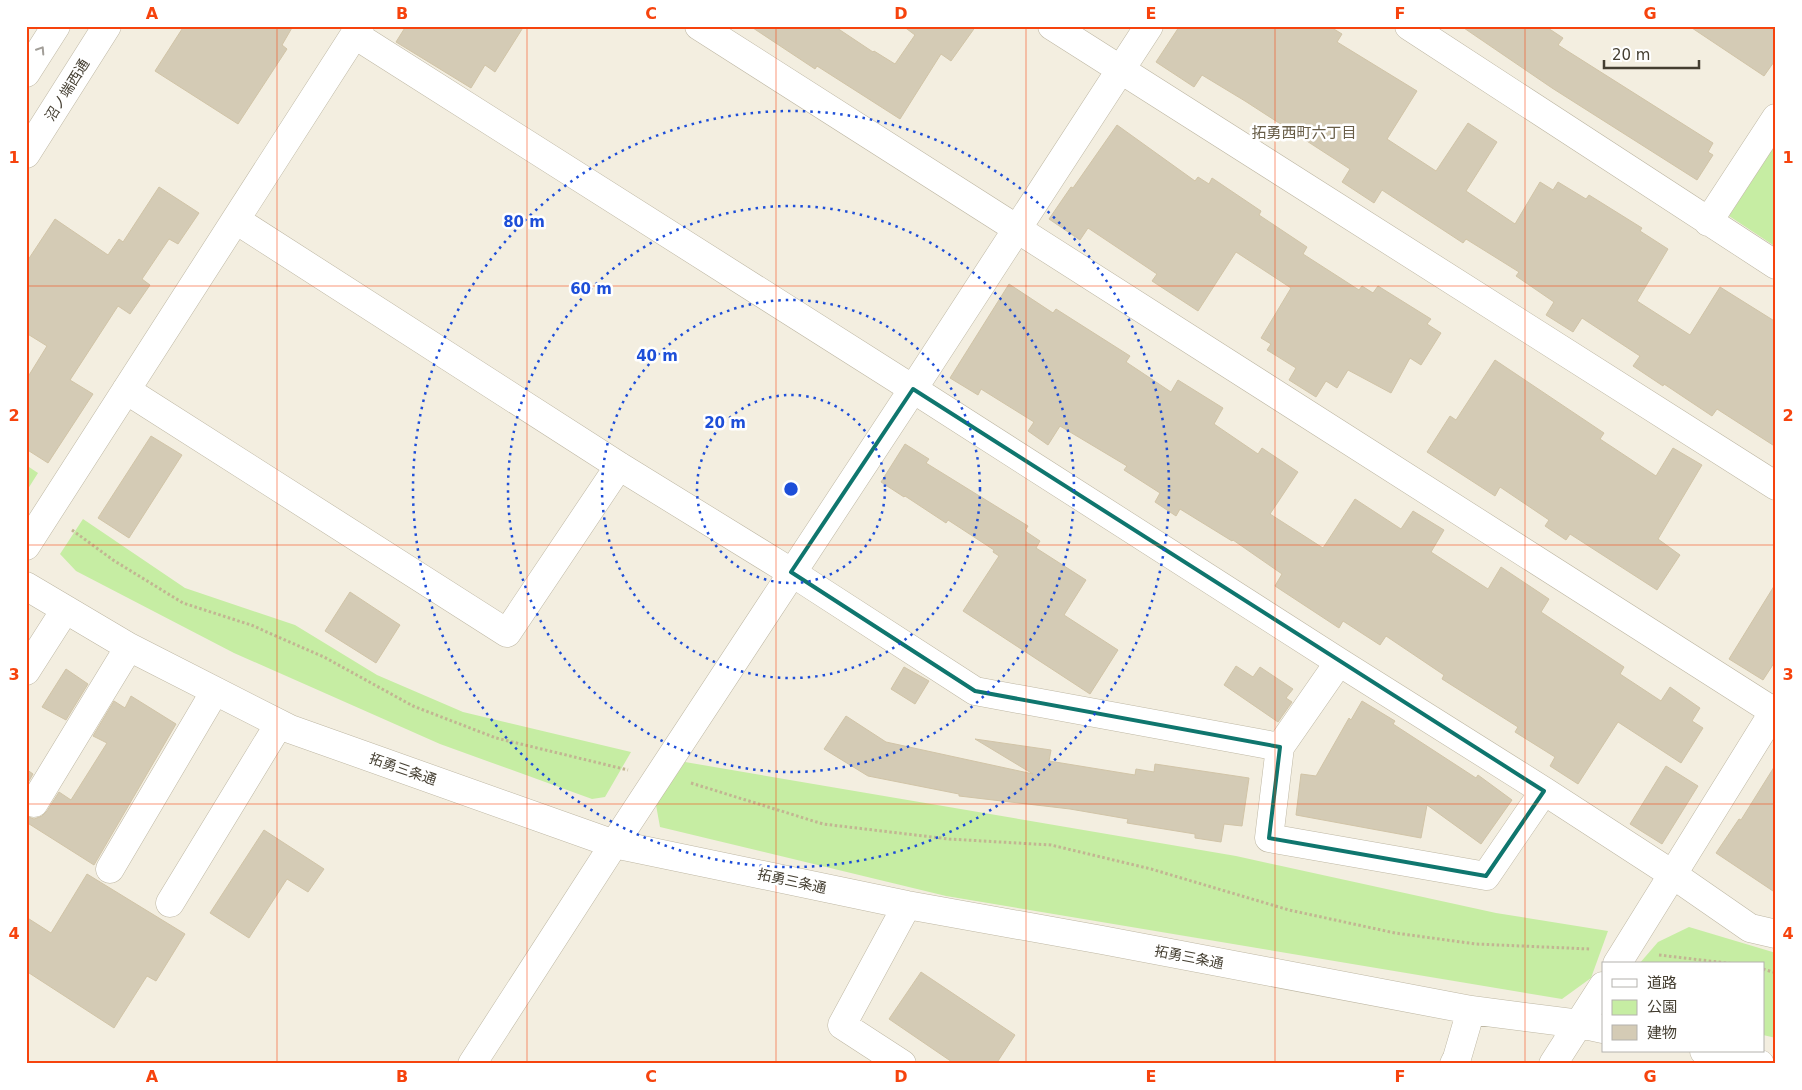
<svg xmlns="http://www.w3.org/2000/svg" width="1802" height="1090" viewBox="0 0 1802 1090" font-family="'DejaVu Sans','Noto Sans JP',sans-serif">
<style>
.green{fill:#c6eda3}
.building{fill:#d4cbb5;stroke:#d1c4a7}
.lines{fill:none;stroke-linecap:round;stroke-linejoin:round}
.minor-casing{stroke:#beb7a3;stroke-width:29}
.path{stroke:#c2b592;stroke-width:3;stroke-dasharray:2.5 2.5;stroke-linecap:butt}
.minor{stroke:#fff;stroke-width:28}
.oneway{stroke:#a29e98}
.marked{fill:none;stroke:#0f766e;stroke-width:4;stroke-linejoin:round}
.grid{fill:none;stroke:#f6430d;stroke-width:1;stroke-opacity:0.55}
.ring{fill:none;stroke:#1d4ed8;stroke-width:2.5;stroke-dasharray:2.5 5}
.labels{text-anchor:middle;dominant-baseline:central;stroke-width:5;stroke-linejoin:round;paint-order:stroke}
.street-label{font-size:14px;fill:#443e31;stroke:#fff}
.neighbourhood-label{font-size:15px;fill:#685d47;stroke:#fff}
.centre{fill:#1d4ed8;stroke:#fff;stroke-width:2.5}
.ring-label{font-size:15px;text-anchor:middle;font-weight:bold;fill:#1d4ed8;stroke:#fff;stroke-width:5;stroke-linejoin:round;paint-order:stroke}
.neatline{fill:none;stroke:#f6430d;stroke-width:2}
.grid-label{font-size:16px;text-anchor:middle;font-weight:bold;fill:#f6430d}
</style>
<rect width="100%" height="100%" fill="#f3eee0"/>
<path class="green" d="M 1776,144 L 1776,247 L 1729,216 Z
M 26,465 L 38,473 L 26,492 Z
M 83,519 L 185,588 L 295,625 L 377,675 L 463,712 L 631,752 L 605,797 L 592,799 L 440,744 L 234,653 L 76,571 L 60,554 Z
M 685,762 L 1236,856 L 1496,913 L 1608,931 L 1591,978 L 1562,999 L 946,896 L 660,827 L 656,805 Z
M 1689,927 L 1776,953 L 1776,1038 L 1763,1035 L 1763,964 L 1639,964 L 1658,942 Z"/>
<path class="building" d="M 184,26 L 293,26 L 282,45 L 287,49 L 238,124 L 155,71 Z
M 406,26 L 524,26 L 495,72 L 485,65 L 471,88 L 396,42 Z
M 750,26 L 834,26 L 873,52 L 874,51 L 895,64 L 915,35 L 903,26 L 976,26 L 951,61 L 941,54 L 900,119 L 817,66 L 815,69 Z
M 1329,26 L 1342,34 L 1337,42 L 1417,91 L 1387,139 L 1436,171 L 1468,123 L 1497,142 L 1466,191 L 1515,224 L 1540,182 L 1553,190 L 1558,182 L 1586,199 L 1589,195 L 1642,228 L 1640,231 L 1668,249 L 1637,301 L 1690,335 L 1720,287 L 1776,322 L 1776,447 L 1717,409 L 1712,416 L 1664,384 L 1663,386 L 1633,366 L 1640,356 L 1582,318 L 1573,332 L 1546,315 L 1554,302 L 1516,276 L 1519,272 L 1466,239 L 1463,243 L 1382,190 L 1374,203 L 1342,182 L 1350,169 L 1245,101 L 1202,75 L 1194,87 L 1156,62 L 1179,27 Z
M 1461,26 L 1545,26 L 1563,38 L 1558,45 L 1713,143 L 1708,152 L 1713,155 L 1697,180 L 1552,88 Z
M 1689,26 L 1767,26 L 1776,32 L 1776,59 L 1764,76 Z
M 1117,125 L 1195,181 L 1198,177 L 1209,184 L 1212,178 L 1261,211 L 1259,215 L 1307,247 L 1303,254 L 1359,290 L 1362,286 L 1373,293 L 1378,286 L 1431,319 L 1427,324 L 1441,333 L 1421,365 L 1410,358 L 1391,393 L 1348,370 L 1337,388 L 1326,381 L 1316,397 L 1289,380 L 1296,368 L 1267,350 L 1271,344 L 1261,338 L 1291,288 L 1236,252 L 1198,311 L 1152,281 L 1157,274 L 1088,228 L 1080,240 L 1049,219 L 1071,187 L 1073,188 Z
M 159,187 L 199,213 L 178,244 L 169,239 L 142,279 L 150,285 L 130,314 L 118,306 L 70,380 L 93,394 L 48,463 L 26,449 L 26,380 L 47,346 L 26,333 L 26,263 L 55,219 L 108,255 L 119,239 L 123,242 Z
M 1009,284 L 1053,313 L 1056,309 L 1130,356 L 1126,362 L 1171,392 L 1178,380 L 1223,408 L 1214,424 L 1258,454 L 1262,448 L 1298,472 L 1270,514 L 1323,548 L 1355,499 L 1401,529 L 1413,511 L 1444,530 L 1431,552 L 1488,589 L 1501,567 L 1549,599 L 1541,612 L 1624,667 L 1620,674 L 1661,701 L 1670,687 L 1700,708 L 1692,721 L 1703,728 L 1681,763 L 1618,722 L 1578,784 L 1550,766 L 1555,757 L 1515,732 L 1518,727 L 1442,679 L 1444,675 L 1386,636 L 1380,645 L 1343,621 L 1339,628 L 1275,586 L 1282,574 L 1233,540 L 1232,541 L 1180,509 L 1176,516 L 1155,502 L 1160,493 L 1124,470 L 1127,466 L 1060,426 L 1048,445 L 1028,431 L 1034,422 L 981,389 L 978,395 L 950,378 Z
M 1495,360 L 1604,433 L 1600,439 L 1656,476 L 1673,448 L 1702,465 L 1658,539 L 1680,555 L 1657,590 L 1570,534 L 1566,540 L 1545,526 L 1549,520 L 1500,487 L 1495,496 L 1427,452 L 1450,416 L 1456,420 Z
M 151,436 L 182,455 L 129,538 L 98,518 Z
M 905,444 L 929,459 L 926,463 L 1028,526 L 1025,531 L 1040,541 L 1036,548 L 1086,580 L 1064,615 L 1118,650 L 1090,694 L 963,611 L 999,556 L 993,552 L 994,550 L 948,520 L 946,523 L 905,496 L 904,497 L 881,482 Z
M 1776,583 L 1776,660 L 1763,680 L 1729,659 Z
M 350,592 L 400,625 L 376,663 L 325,631 Z
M 1236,666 L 1253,677 L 1260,667 L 1293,689 L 1286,698 L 1292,702 L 1278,722 L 1224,685 Z
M 904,667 L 929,681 L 915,704 L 891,689 Z
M 66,669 L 88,684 L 66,720 L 42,707 Z
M 131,696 L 176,724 L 94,865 L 26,822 L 26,816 L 34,819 L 42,816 L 47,811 L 59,792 L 71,800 L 107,743 L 93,736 L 114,701 L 125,708 Z
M 1362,701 L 1395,721 L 1393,724 L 1476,778 L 1478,775 L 1512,800 L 1481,844 L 1427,805 L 1421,838 L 1296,815 L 1301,774 L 1316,776 L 1349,718 L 1351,720 Z
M 846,716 L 886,742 L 1033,774 L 975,739 L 1051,750 L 1049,761 L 1135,775 L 1136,769 L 1154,772 L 1155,764 L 1249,778 L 1242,826 L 1224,824 L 1221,842 L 1195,838 L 1195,834 L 1127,823 L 1128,819 L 1070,809 L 959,796 L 959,794 L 868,776 L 824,749 Z
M 1776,764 L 1776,893 L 1716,853 L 1739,819 L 1741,820 Z
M 1666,766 L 1698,786 L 1662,844 L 1630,824 Z
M 26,769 L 33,774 L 26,786 Z
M 264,830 L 324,869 L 308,892 L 287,879 L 249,938 L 210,913 Z
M 87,874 L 185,934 L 156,981 L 147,976 L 114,1028 L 26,971 L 26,917 L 51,933 Z
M 921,972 L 1015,1035 L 996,1064 L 955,1064 L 889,1019 Z"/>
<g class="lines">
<g class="minor-casing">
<path id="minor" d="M 699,26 L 1776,713
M 1052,26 L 1776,486
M 1409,26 L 1776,265
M 355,35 L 913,389 L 1339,662 L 1544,791 L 1672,874 L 1750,928 L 1776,934
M 26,73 L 56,26
M 26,154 L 107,26
M 236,220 L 619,466 L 791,572 L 975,691 L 1280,747
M 1708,222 L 1776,118
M 126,390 L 507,633 L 619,466
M 26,546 L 360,26
M 26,586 L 129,647 L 290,729 L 614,844 L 907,905 L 1102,940 L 1471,1010 L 1580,1024 L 1603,1029
M 1339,662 L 1280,747 L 1269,838 L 1486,876 L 1544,791
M 26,671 L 65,610
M 34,803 L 129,647
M 110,869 L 215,691
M 170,903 L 279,724
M 1617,964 L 1776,708
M 1704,1051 L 1760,1064
M 472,1064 L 614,844 L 913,389 L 1149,26
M 902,1064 L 842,1025 L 907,905
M 1454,1064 L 1457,1058 L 1471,1010
M 1553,1064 L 1603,986"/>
</g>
<path class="path" d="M 72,530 L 113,560 L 183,603 L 251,625 L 324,657 L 413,706 L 496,738 L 628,770
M 691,783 L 823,824 L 949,839 L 1051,845 L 1151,869 L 1289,910 L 1395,933 L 1476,944 L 1590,949
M 1659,955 L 1735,964
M 1763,969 L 1776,973"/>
<use href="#minor" class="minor"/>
</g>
<defs><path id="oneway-chevron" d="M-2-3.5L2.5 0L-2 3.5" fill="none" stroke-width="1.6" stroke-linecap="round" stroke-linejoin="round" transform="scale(1.25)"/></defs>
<use class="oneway" href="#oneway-chevron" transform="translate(41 50) rotate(-57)"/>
<path class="marked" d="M 913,389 L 1544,791 L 1486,876 L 1269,838 L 1280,747 L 975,691 L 791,572 Z"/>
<path class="grid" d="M 277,26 L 277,1064M 527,26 L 527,1064M 776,26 L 776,1064M 1026,26 L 1026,1064M 1275,26 L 1275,1064M 1525,26 L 1525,1064M 26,286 L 1776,286M 26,545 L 1776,545M 26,804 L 1776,804"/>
<g class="ring">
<circle cx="791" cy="489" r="94"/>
<circle cx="791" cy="489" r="189"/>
<circle cx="791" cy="489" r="283"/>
<circle cx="791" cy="489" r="378"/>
</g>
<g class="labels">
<g class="street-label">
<text transform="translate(67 90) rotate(-58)">沼ノ端西通</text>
<text transform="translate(403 769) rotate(19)">拓勇三条通</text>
<text transform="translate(792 881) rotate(12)">拓勇三条通</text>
<text transform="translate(1189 957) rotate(11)">拓勇三条通</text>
</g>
<g class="neighbourhood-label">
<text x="1304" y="133">拓勇西町六丁目</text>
</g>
</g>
<circle cx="791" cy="489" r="8" class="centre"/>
<g class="ring-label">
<text x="524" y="227">80 m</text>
<text x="591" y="294">60 m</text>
<text x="657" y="361">40 m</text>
<text x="725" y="428">20 m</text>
</g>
<rect width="1802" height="1090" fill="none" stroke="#ffffff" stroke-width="55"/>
<rect x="1602" y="962" width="162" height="90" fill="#ffffff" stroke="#b4b2ad"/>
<rect x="1612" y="979" width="25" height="8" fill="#ffffff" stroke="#b4b2ad"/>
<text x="1647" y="988" font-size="15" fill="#443e31">道路</text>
<rect x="1612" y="1000" width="25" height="15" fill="#c6eda3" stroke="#b4b2ad"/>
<text x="1647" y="1012" font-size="15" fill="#443e31">公園</text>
<rect x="1612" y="1025" width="25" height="15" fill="#d4cbb5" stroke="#b4b2ad"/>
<text x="1647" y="1038" font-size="15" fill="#443e31">建物</text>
<path d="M1604 60v8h95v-8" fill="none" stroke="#443e31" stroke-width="2.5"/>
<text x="1612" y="60" font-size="15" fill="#443e31" stroke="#ffffff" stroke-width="4" paint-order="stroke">20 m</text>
<rect x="28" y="28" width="1746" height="1034" class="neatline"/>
<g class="grid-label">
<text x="152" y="19">A</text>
<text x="402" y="19">B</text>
<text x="651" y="19">C</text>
<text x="901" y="19">D</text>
<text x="1151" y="19">E</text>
<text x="1400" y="19">F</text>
<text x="1650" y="19">G</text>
<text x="14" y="163">1</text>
<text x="1788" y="163">1</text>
<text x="14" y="421">2</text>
<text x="1788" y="421">2</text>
<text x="14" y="680">3</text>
<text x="1788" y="680">3</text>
<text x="14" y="939">4</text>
<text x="1788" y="939">4</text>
<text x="152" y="1082">A</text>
<text x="402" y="1082">B</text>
<text x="651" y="1082">C</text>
<text x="901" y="1082">D</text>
<text x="1151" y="1082">E</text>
<text x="1400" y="1082">F</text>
<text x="1650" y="1082">G</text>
</g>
</svg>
